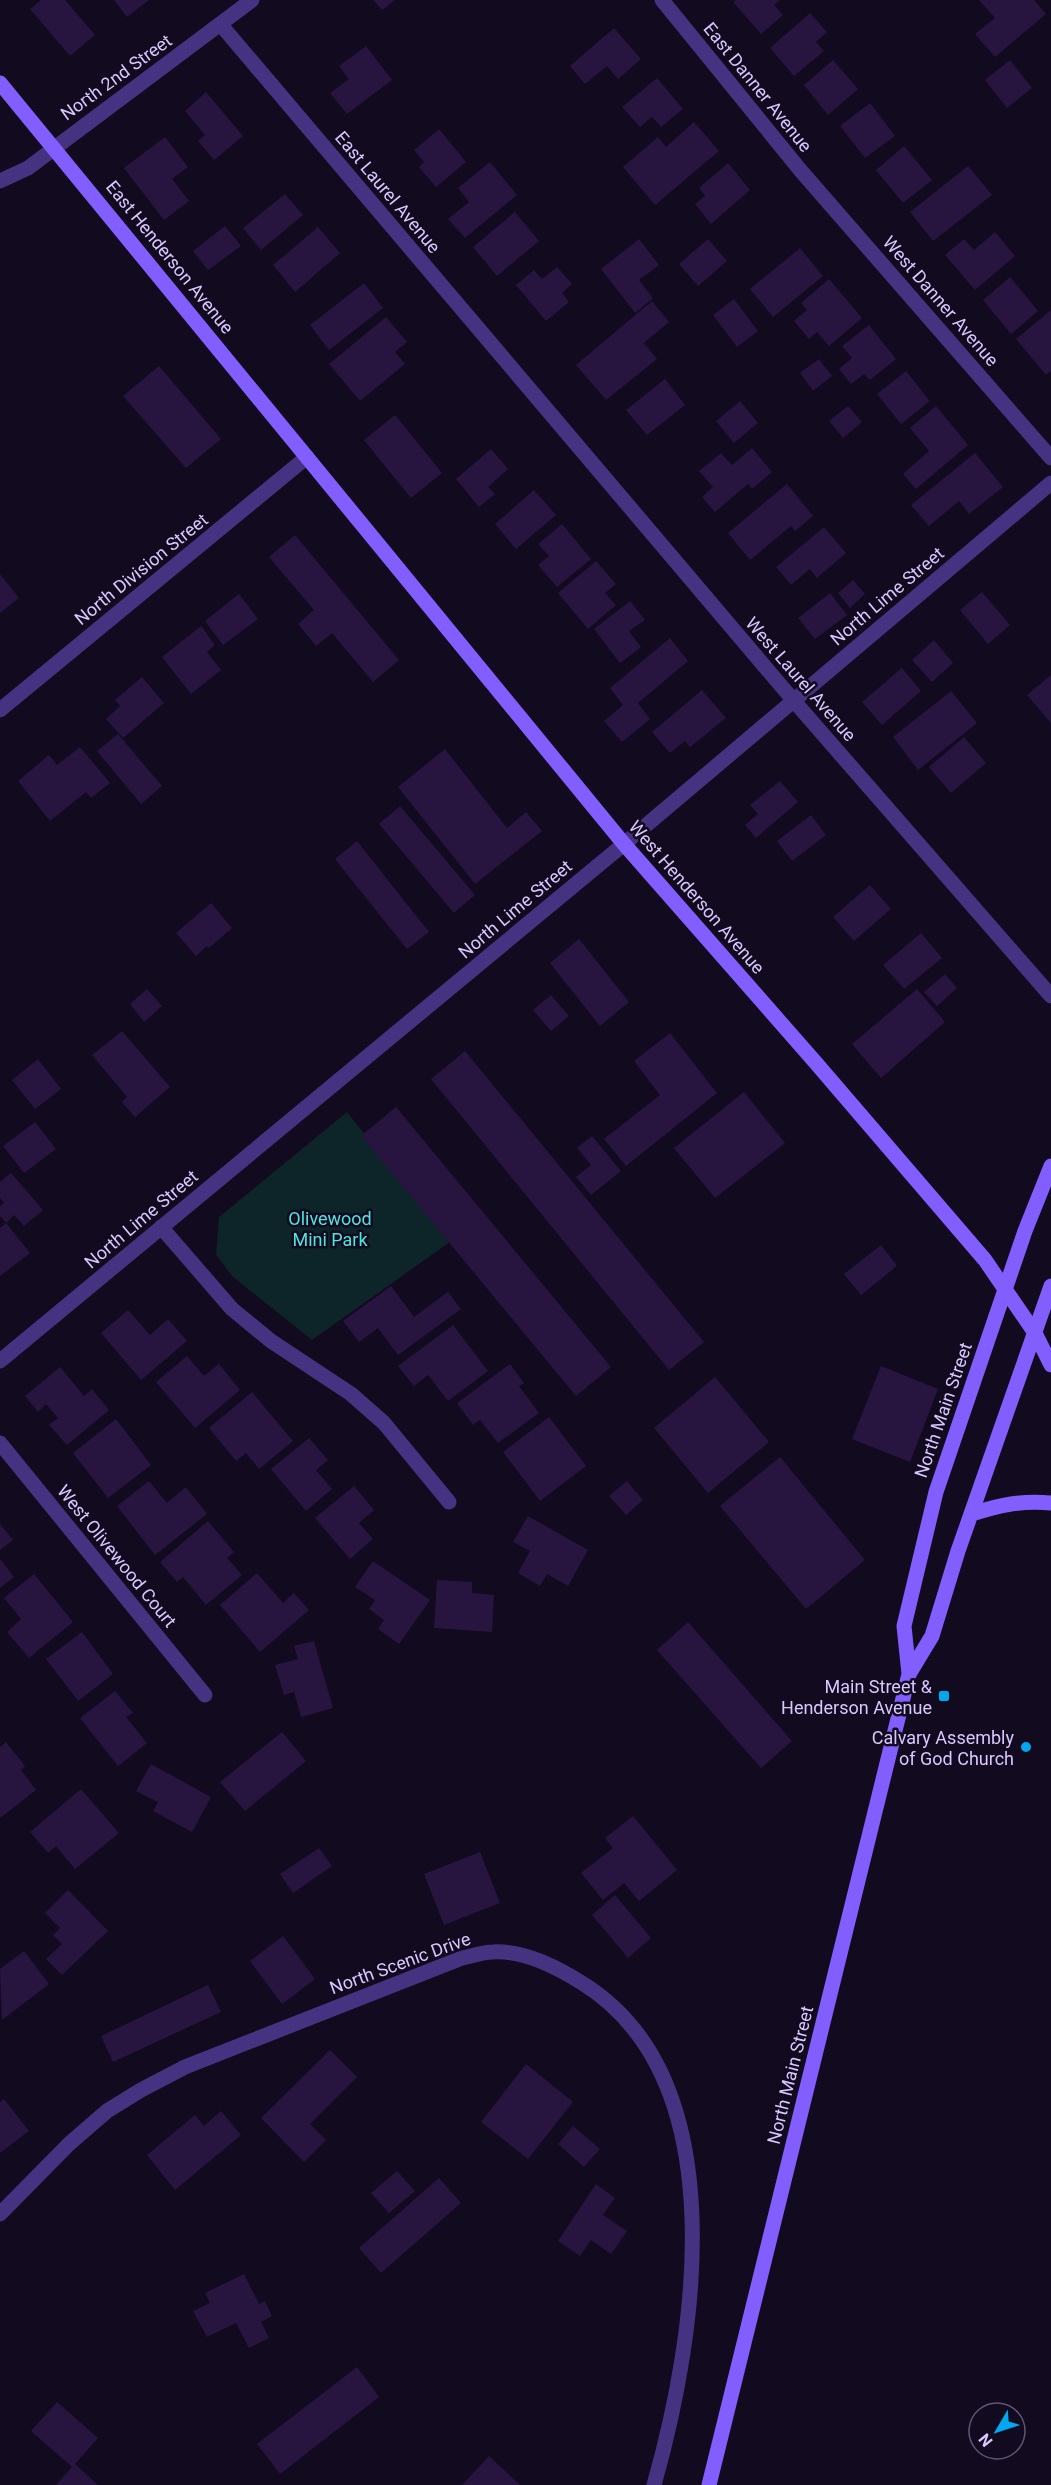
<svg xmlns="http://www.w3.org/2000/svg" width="1051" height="2485" viewBox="0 0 1051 2485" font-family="Roboto,sans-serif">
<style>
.green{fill:#0d2428}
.building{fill:#271540}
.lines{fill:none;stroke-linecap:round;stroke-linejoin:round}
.minor{stroke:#453280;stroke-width:15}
.secondary{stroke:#835eff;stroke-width:15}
.poi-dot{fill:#00a8f2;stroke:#120a1e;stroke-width:2}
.labels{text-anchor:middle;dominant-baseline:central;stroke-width:5;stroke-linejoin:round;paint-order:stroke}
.street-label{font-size:18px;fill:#d9c7ff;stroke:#120a1e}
.park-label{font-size:18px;fill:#4ce6df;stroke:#120a1e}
.poi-label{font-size:18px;fill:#d9c7ff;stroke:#120a1e;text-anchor:end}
</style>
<rect width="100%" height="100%" fill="#120a1e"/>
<path class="green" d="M 347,1112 L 450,1242 L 312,1340 L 233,1277 L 216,1255 L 219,1217 Z"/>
<path class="building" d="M 41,0 L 65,0 L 95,35 L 70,56 L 30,9 Z
M 114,0 L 149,0 L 127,17 Z
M 373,0 L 395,0 L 382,10 Z
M 736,0 L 780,0 L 774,5 L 783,15 L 761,34 L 733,2 Z
M 979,0 L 1034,0 L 1046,14 L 995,57 L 975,34 L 995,18 Z
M 810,13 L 827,32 L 816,42 L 824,51 L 794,76 L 770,48 Z
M 614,28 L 641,59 L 618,79 L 607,66 L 585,84 L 570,66 Z
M 366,46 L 392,80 L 347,114 L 330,93 L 349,79 L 339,66 Z
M 833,60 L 858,89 L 828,115 L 804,85 Z
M 1010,60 L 1032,88 L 1007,108 L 985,80 Z
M 657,78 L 683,109 L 661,127 L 652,117 L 640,127 L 622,107 Z
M 206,92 L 243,136 L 214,160 L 198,141 L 205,135 L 185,111 Z
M 870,103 L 895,136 L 865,158 L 840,126 Z
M 694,122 L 719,151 L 655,205 L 623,167 L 658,137 L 666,147 Z
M 439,129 L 466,162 L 436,187 L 419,167 L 424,162 L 414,150 Z
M 165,137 L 188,167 L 172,179 L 189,201 L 164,220 L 124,168 Z
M 904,146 L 932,180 L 903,203 L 876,170 Z
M 490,162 L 517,195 L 465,238 L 448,219 L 469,202 L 458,188 Z
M 728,163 L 750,190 L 711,224 L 695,204 L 705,196 L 699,188 Z
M 968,166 L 992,195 L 933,241 L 910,212 Z
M 285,194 L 303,215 L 261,250 L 243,228 Z
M 515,212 L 539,241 L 497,276 L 473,247 Z
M 225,226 L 241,246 L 208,270 L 193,251 Z
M 318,227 L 340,253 L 295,292 L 273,265 Z
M 995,232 L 1015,256 L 975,290 L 945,255 L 964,239 L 974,250 Z
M 639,239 L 659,265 L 639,280 L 653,298 L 635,313 L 601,269 Z
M 708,239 L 727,261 L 698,286 L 679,264 Z
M 800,248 L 823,276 L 773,317 L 750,289 Z
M 557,267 L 572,284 L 562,293 L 569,302 L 546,321 L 516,285 L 534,270 L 542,279 Z
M 1010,277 L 1038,311 L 1011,334 L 983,300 Z
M 829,279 L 862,318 L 829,346 L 817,332 L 809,339 L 794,321 L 807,310 L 801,303 Z
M 364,283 L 383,308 L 329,350 L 310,325 Z
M 734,299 L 758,331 L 737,347 L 713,315 Z
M 652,301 L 669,322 L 644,343 L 657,359 L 606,400 L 576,365 Z
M 1051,310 L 1051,371 L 1046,375 L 1016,339 Z
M 386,317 L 407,342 L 395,352 L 405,364 L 360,401 L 329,364 Z
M 869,325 L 896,359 L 870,380 L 864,374 L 851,384 L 839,369 L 852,358 L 842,346 Z
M 819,359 L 832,376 L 813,391 L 800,373 Z
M 159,366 L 221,439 L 186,468 L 123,396 Z
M 906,371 L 930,401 L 901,424 L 877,394 Z
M 665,379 L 685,405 L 647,435 L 626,410 Z
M 740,401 L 758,423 L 734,443 L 716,421 Z
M 848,406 L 862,422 L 843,438 L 829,421 Z
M 936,406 L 968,445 L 916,489 L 903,474 L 929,451 L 910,428 Z
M 395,415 L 442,473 L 411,498 L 364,440 Z
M 752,448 L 772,472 L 752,489 L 748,484 L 715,512 L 702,497 L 713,487 L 699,471 L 721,453 L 732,465 Z
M 491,449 L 508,469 L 488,487 L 495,494 L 479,507 L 456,479 Z
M 975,453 L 1003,487 L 969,514 L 959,501 L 929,526 L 911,505 Z
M 787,484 L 813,516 L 795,531 L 791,526 L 750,560 L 728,533 Z
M 534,490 L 556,515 L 516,549 L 495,524 Z
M 562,524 L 591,559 L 557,587 L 538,565 L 549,556 L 538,544 Z
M 824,527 L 846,553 L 817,578 L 810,569 L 791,585 L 776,567 Z
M 295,535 L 399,660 L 373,682 L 332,633 L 316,646 L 298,624 L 314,610 L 269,557 Z
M 596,561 L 616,584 L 605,593 L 616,605 L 588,629 L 558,593 Z
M 0,574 L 19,598 L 0,613 Z
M 853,580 L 865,594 L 850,608 L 838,593 Z
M 982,592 L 1010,625 L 988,644 L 960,610 Z
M 830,593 L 847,615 L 815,639 L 798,618 Z
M 239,594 L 258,619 L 223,645 L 205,621 Z
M 630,601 L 645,620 L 629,631 L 641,647 L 620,663 L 594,629 Z
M 201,626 L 215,645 L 207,652 L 221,670 L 191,694 L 162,657 Z
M 670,638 L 688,661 L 638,703 L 650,719 L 622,742 L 604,721 L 623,705 L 610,688 Z
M 934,640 L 953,663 L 932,682 L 912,660 Z
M 902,668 L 921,691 L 882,725 L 862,702 Z
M 1051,675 L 1051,723 L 1027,695 Z
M 142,677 L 164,703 L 123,738 L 106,719 L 120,706 L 115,700 Z
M 702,690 L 726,718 L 690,747 L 685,741 L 670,753 L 652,732 Z
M 951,691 L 977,723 L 918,770 L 893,737 Z
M 118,734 L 162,786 L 141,804 L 97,751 Z
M 964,737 L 986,763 L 951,793 L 929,767 Z
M 80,747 L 110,783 L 91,798 L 86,792 L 50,821 L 18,781 L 49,755 L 57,765 Z
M 445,749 L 507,828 L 526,812 L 542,831 L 475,884 L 398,787 Z
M 780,781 L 798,802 L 756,838 L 745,825 L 758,814 L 750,805 Z
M 400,806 L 475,895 L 454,913 L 379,824 Z
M 811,815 L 826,835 L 792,861 L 777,841 Z
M 357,841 L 429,932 L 407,949 L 335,859 Z
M 870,885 L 891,909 L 854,941 L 833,917 Z
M 211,903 L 232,928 L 209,948 L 207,946 L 196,956 L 176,933 Z
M 921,933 L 942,958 L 904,989 L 883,965 Z
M 579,939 L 629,1002 L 600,1026 L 550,963 Z
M 945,974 L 957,988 L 937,1006 L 924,992 Z
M 147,989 L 162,1006 L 144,1022 L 130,1004 Z
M 917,989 L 945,1022 L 881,1078 L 852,1044 Z
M 551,995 L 569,1016 L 551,1031 L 533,1010 Z
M 122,1031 L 170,1087 L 135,1117 L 122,1102 L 127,1097 L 92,1055 Z
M 670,1033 L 717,1093 L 626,1166 L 604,1139 L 660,1095 L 634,1061 Z
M 465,1051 L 704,1342 L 669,1370 L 431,1079 Z
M 38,1059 L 61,1089 L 35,1109 L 12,1080 Z
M 744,1092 L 785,1143 L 715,1198 L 674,1148 Z
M 396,1107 L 611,1367 L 576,1396 L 361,1136 Z
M 35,1122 L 56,1149 L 24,1173 L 3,1146 Z
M 592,1136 L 621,1171 L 591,1195 L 576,1177 L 591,1165 L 577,1148 Z
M 11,1173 L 43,1210 L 24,1226 L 14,1215 L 6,1223 L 0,1216 L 0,1206 L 4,1203 L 0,1198 L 0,1182 Z
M 6,1223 L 30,1253 L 0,1276 L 0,1228 Z
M 881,1245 L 897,1266 L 861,1295 L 844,1274 Z
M 391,1286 L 414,1317 L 448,1292 L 461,1309 L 398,1355 L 378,1328 L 359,1342 L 343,1321 Z
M 128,1310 L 150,1335 L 168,1319 L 187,1341 L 141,1380 L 101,1333 Z
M 453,1325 L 488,1371 L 448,1401 L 428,1375 L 414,1386 L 398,1366 Z
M 187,1356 L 204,1376 L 219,1364 L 240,1390 L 195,1428 L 156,1382 Z
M 510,1364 L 524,1383 L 519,1386 L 539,1413 L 498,1443 L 480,1420 L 473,1425 L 457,1403 Z
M 881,1366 L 938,1389 L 910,1462 L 852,1439 Z
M 60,1367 L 84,1396 L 92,1389 L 109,1410 L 67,1445 L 49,1425 L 58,1418 L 46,1404 L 38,1412 L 25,1396 Z
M 715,1377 L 769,1442 L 708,1493 L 654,1428 Z
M 252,1392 L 293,1441 L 259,1469 L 246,1453 L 236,1461 L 209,1428 Z
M 549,1417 L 586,1466 L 540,1501 L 503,1452 Z
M 116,1419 L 151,1465 L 108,1498 L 73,1453 Z
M 309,1438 L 328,1460 L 316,1470 L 332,1489 L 306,1511 L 271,1469 Z
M 780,1457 L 865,1560 L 806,1609 L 720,1506 Z
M 149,1481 L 167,1503 L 186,1487 L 207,1514 L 155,1555 L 117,1506 Z
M 627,1481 L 643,1500 L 626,1515 L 609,1496 Z
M 354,1486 L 374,1510 L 359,1523 L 373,1539 L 350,1559 L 315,1518 Z
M 528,1516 L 588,1550 L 568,1586 L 547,1574 L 540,1586 L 518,1573 L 530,1551 L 513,1542 Z
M 208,1521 L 234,1552 L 227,1558 L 242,1575 L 206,1605 L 183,1577 L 177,1582 L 160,1562 Z
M 0,1524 L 13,1540 L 0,1550 Z
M 0,1559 L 14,1577 L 0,1588 Z
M 373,1561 L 430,1600 L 399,1644 L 378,1629 L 384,1620 L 369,1609 L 375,1600 L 355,1587 Z
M 257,1573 L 283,1603 L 294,1593 L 309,1610 L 260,1652 L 220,1605 Z
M 34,1574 L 73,1622 L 29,1658 L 7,1632 L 21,1619 L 4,1598 Z
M 437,1580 L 472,1582 L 472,1593 L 494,1595 L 492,1632 L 434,1628 Z
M 688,1622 L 792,1741 L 761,1768 L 657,1650 Z
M 82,1632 L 113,1674 L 78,1701 L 46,1659 Z
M 314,1641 L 333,1708 L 301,1717 L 294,1692 L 284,1695 L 275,1665 L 298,1659 L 294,1646 Z
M 115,1691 L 133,1713 L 126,1717 L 147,1743 L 118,1766 L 80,1718 Z
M 282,1732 L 306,1761 L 245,1811 L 220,1782 Z
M 6,1742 L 25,1766 L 21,1770 L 36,1790 L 0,1818 L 0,1747 Z
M 151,1764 L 211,1797 L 192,1832 L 153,1811 L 158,1802 L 136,1791 Z
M 81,1789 L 119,1833 L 75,1869 L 56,1846 L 48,1853 L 30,1832 Z
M 633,1816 L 677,1870 L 639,1901 L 624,1883 L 603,1900 L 581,1873 L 613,1848 L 605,1838 Z
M 319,1848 L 332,1866 L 293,1893 L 280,1874 Z
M 480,1852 L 500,1903 L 444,1925 L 424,1874 Z
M 68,1890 L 108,1931 L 62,1975 L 46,1959 L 62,1944 L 53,1935 L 60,1928 L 45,1913 Z
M 615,1895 L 651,1938 L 628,1958 L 592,1915 Z
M 283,1936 L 315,1979 L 282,2004 L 250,1961 Z
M 24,1951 L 49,1984 L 2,2020 L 0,1969 Z
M 208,1985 L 221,2012 L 113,2062 L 101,2036 Z
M 330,2050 L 357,2077 L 310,2124 L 326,2140 L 304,2162 L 261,2118 Z
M 526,2064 L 573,2102 L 528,2159 L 481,2122 Z
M 4,2099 L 29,2131 L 0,2153 L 0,2102 Z
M 221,2111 L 241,2135 L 175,2190 L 147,2155 L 195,2115 L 204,2126 Z
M 573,2126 L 600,2149 L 584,2167 L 558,2144 Z
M 397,2171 L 415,2191 L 389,2213 L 371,2193 Z
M 439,2178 L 461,2203 L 381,2273 L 359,2248 Z
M 596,2184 L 615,2198 L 603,2215 L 627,2231 L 611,2254 L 591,2240 L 580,2256 L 558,2241 Z
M 244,2274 L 259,2304 L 265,2301 L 272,2316 L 261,2322 L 269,2338 L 249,2348 L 236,2323 L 207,2337 L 193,2311 L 210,2303 L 205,2293 Z
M 357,2367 L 379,2397 L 280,2474 L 257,2444 Z
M 57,2402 L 98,2438 L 75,2464 L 98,2485 L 56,2485 L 72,2467 L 31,2431 Z
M 489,2456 L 520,2485 L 462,2485 Z"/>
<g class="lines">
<path class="minor" d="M 662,0 L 801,171 L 1051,458
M 221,25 L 794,701 L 1051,996
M 0,181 L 28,168 L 252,0
M 0,710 L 307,457
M 161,1227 L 232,1309 L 271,1341 L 351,1394 L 384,1423 L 449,1502
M 0,1361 L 624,844 L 1051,483
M 0,1443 L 205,1695
M 0,2214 L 69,2144 L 107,2111 L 141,2090 L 185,2067 L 462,1958 C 472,1956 483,1952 493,1952 C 524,1950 557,1967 582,1983 C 737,2079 696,2337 654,2485"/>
<path class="secondary" d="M 0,83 L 624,844 L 816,1063 L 985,1260 L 1035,1333 L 1051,1365
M 972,1514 C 999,1505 1023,1500 1051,1503
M 909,1674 L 904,1626 L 936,1492 L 1025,1231 L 1051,1166
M 709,2485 L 909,1674 L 932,1636 L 958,1551 L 1051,1286"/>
</g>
<g class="poi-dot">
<rect x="938" y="1690" width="12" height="12" rx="3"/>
<circle cx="1026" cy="1747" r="6"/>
</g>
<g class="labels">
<g class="street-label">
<text transform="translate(116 77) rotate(-36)">North 2nd Street</text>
<text transform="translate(758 87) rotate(51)">East Danner Avenue</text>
<text transform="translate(388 192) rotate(50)">East Laurel Avenue</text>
<text transform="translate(170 257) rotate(51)">East Henderson Avenue</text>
<text transform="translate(941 301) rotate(49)">West Danner Avenue</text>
<text transform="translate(141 569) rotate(-39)">North Division Street</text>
<text transform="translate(887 596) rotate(-40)">North Lime Street</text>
<text transform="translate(801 679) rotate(49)">West Laurel Avenue</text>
<text transform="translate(697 897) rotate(49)">West Henderson Avenue</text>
<text transform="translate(515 909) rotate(-40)">North Lime Street</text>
<text transform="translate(141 1219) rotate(-40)">North Lime Street</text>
<text transform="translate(943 1410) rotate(-71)">North Main Street</text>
<text transform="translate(117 1556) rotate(51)">West Olivewood Court</text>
<text transform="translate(400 1963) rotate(-20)">North Scenic Drive</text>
<text transform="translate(790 2075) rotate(-76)">North Main Street</text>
</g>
<g class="park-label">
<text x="330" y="1218">Olivewood<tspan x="330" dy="21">Mini Park</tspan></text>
</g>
<g class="poi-label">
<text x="932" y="1686">Main Street &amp;<tspan x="932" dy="21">Henderson Avenue</tspan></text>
<text x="1014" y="1737">Calvary Assembly<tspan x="1014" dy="21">of God Church</tspan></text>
</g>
</g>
<g transform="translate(997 2431) rotate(231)"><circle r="28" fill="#120a1e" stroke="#625678" stroke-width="1.5"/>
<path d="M0-4.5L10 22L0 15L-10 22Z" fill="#00a8f2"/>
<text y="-9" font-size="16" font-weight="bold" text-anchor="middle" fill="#d9c7ff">N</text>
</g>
</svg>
